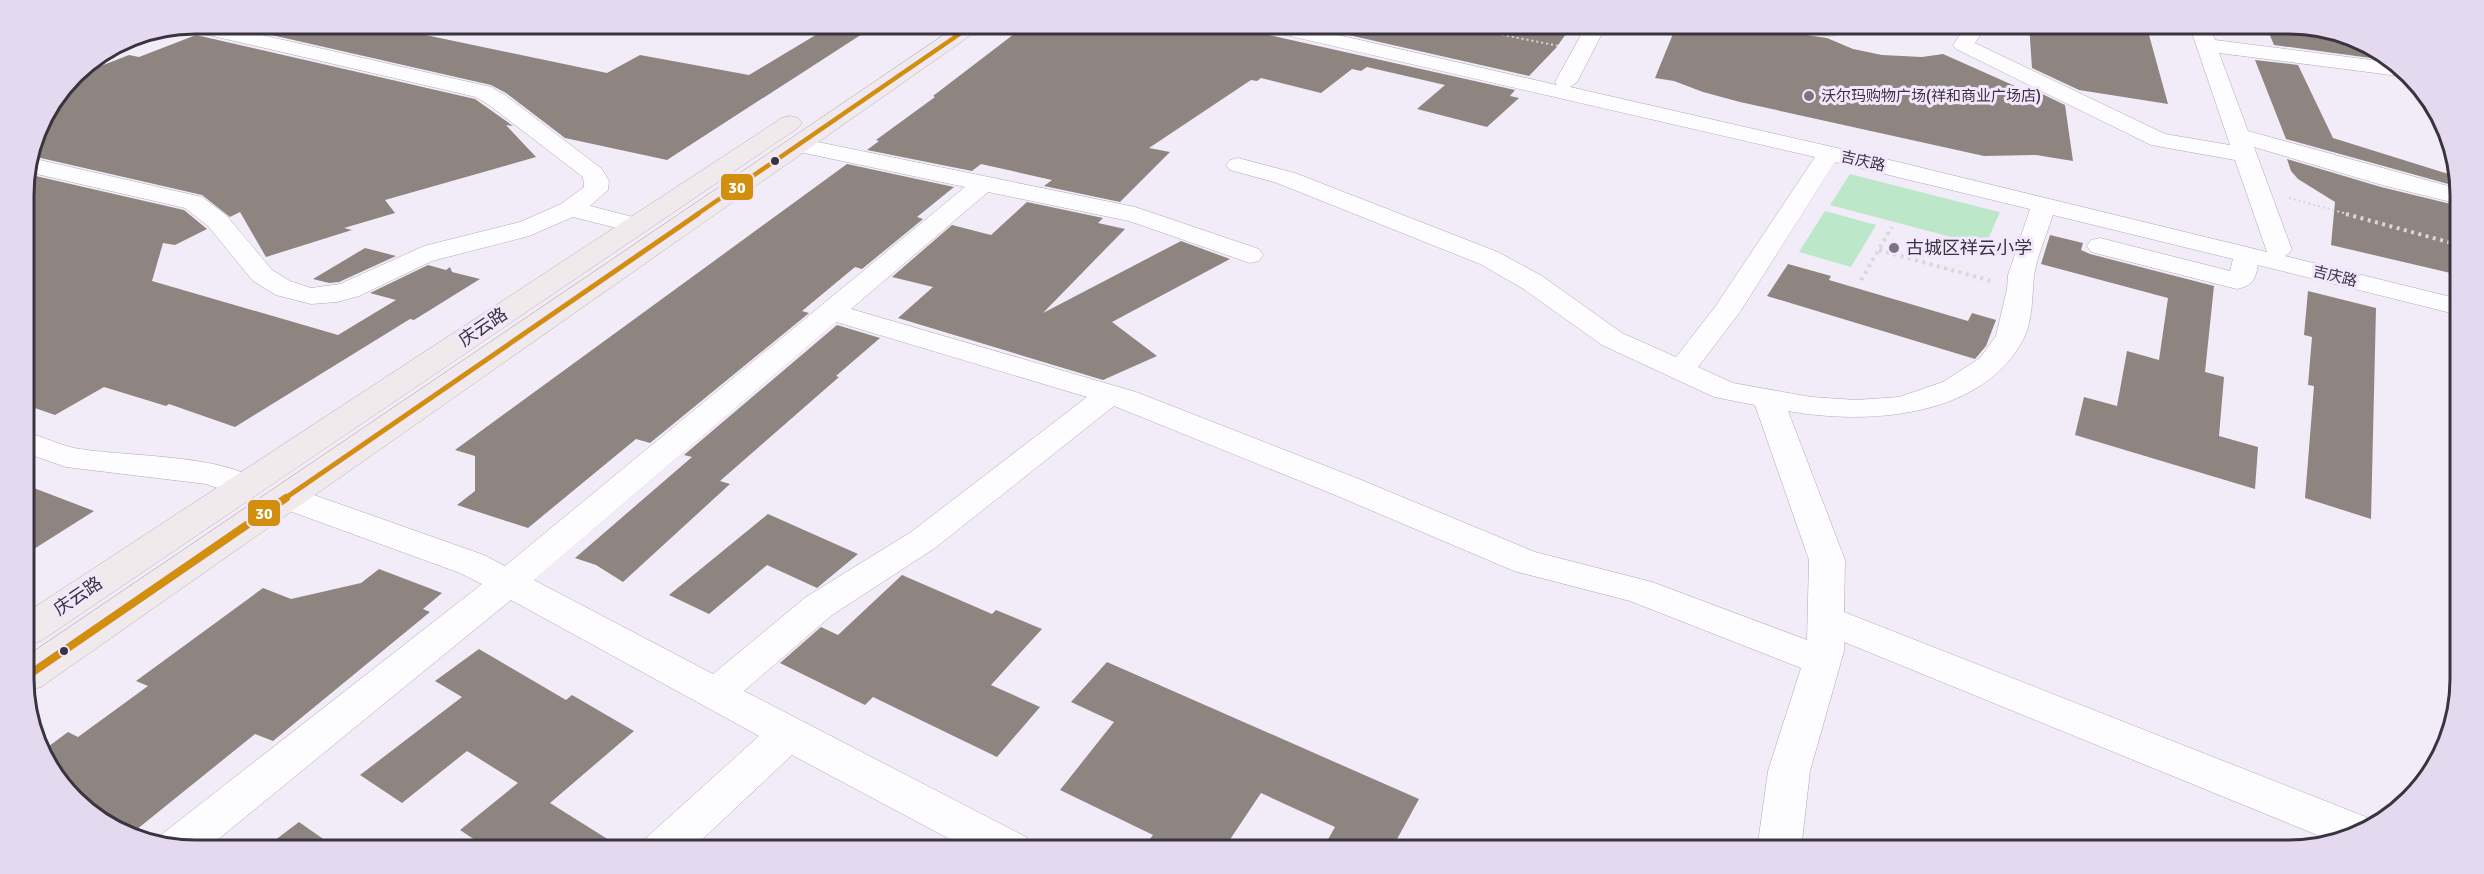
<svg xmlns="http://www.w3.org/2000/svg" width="2484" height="874" viewBox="0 0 2484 874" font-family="Signika,'Noto Sans SC',sans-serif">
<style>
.green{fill:#bde7c9}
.building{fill:#8e8581}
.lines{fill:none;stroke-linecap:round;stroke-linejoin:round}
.minor-casing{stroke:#afaab4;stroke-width:1}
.major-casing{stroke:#beb0b6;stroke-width:1}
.path-far1{stroke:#d8d7da;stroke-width:2;stroke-dasharray:2 3;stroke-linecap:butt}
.path{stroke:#d8d7da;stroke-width:4;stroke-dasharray:3 4.5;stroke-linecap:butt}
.minor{fill:#fdfcfe;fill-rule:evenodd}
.major{fill:#f0eaec;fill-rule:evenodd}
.bus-1-far2-casing{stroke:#f3e7fd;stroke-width:8}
.bus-1-far1-casing{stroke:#f3e7fd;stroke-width:10}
.bus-1-casing{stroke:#f3e7fd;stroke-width:12}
.bus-1-far2{stroke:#d18f0d;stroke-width:4.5}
.bus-1-far1{stroke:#d18f0d;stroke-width:5}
.bus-1{stroke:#d18f0d;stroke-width:8}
.poi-dot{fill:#7a7480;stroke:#f3e7fd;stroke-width:2}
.bus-dot{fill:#3a343f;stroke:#f3e7fd;stroke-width:2}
.labels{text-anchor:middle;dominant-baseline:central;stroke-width:6;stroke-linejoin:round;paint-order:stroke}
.far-poi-label{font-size:15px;fill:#3a343f;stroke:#f3e7fd;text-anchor:start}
.far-street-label{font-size:15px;fill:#3a343f;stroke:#f3e7fd}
.poi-label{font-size:18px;fill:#3a343f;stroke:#f3e7fd;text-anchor:start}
.street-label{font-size:18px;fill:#3a343f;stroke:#f3e7fd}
.rim{fill:none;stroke:#3a343f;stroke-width:3}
.line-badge{stroke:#f3e7fd;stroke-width:2}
.badge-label{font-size:16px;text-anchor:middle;font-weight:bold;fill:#fff}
</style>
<rect width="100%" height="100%" fill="#f2ecf8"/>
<path class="green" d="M 1850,174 L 1999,212 L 2000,212 L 1985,246 L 1830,205 Z
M 1825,211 L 1876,225 L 1851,267 L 1799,252 Z"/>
<path class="building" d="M 223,24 L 373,24 L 607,73 L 640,55 L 749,75 L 834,24 L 871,24 L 873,27 L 667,160 L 565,138 L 506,93 L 491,85 Z
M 1027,24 L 1220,24 L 1515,90 L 1510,96 L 1519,98 L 1487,127 L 1417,109 L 1445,85 L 1367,67 L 1361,71 L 1352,69 L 1321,93 L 1261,78 L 1257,81 L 1251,80 L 1149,148 L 1170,152 L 1120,202 L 1044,186 L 1052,180 L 981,164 L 972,171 L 867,150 L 879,141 L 876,140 L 935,97 L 933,96 Z
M 1300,24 L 1573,24 L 1556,48 L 1529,76 Z
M 1677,24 L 1748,24 L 1776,28 L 1786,32 L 1827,38 L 1853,49 L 1882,55 L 1922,57 L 1943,54 L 2035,95 L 2034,90 L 2065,105 L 2073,161 L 2036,155 L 1984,156 L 1740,102 L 1703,92 L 1674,81 L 1655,78 Z
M 2029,24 L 2146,24 L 2168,104 L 2079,90 L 2032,68 Z
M 2265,24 L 2289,24 L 2343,33 L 2378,59 L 2274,45 Z
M 196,35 L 475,99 L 513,126 L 506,125 L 536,157 L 385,200 L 395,213 L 344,228 L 352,230 L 266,257 L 240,212 L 230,217 L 202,195 L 32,156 L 42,119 L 75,76 L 129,55 L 139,57 Z
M 2255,60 L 2298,65 L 2333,138 L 2458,177 L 2459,187 L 2286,139 Z
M 2287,159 L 2381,187 L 2459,206 L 2459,275 L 2331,245 L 2335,202 L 2298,179 L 2291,171 Z
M 847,164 L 954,187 L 917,217 L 923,219 L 862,269 L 855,267 L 802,311 L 809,313 L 650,443 L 636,439 L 528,528 L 457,505 L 475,491 L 475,456 L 455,450 Z
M 27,174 L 184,210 L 207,229 L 175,245 L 163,243 L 152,281 L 338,335 L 396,300 L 370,293 L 428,265 L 446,270 L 450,267 L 452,272 L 480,279 L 414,320 L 410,319 L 235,427 L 169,404 L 166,406 L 104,387 L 55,415 L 26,405 L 24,184 Z
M 1027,202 L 1103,218 L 1098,223 L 1125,229 L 1043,313 L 1181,241 L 1230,259 L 1112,322 L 1157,356 L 1103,380 L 898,318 L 933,287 L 892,277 L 952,225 L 991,235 Z
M 2050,235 L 2083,243 L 2081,250 L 2090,254 L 2214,286 L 2205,372 L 2224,377 L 2219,436 L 2258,447 L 2255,489 L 2075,435 L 2084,397 L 2117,406 L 2127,351 L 2159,360 L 2168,298 L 2041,264 Z
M 365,248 L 396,256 L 339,282 L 329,283 L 313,279 Z
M 1788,264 L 1831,276 L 1829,280 L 1968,321 L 1972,313 L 1996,320 L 1986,346 L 1975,359 L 1767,296 Z
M 2308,291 L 2376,308 L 2371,519 L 2305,498 L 2314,386 L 2308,385 L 2312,337 L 2304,335 Z
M 837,325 L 880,338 L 836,376 L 839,377 L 720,481 L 730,484 L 623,582 L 596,565 L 575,558 L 692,457 L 684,455 Z
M 26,485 L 94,511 L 26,554 Z
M 768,514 L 858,554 L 817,588 L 767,565 L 709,614 L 669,595 Z
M 379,569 L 442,593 L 423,609 L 430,612 L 273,741 L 255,734 L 131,834 L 66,791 L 45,749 L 68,732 L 78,737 L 148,686 L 136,681 L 263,588 L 291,599 L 361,583 Z
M 902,575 L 992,614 L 996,610 L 1042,629 L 991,685 L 1040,707 L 997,757 L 873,697 L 865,705 L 780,663 L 821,627 L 838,635 Z
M 479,649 L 566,700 L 572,695 L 634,731 L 550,803 L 625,850 L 490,850 L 460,830 L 518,783 L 467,751 L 402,803 L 360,775 L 462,697 L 435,681 Z
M 1107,662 L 1419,799 L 1391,850 L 1322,850 L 1335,827 L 1261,793 L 1223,850 L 1172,850 L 1150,839 L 1153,835 L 1060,790 L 1114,722 L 1071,702 Z
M 299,822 L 339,850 L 262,850 Z"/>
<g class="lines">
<g class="minor-casing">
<path id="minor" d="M 195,24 L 213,24 L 491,87 L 505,95 L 602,169 L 609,181 L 608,190 L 590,206 L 645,220 L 649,225 L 645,230 L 636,233 L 573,217 L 529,236 L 432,261 L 359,296 L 337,302 L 311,304 L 276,295 L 253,281 L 208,226 L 185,208 L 28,172 L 31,158 L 202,197 L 226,215 L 272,270 L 290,281 L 311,288 L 340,284 L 424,246 L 520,222 L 561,204 L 584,187 L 583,177 L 489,105 L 476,97 L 191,31 L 182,27 Z
M 1254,24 L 1290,24 L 1557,85 L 1555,82 L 1587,24 L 1607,24 L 1577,82 L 1570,87 L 1898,162 L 2267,252 L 2235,160 L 2151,145 L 1956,49 L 1953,45 L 1962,32 L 1956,24 L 1976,24 L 1982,32 L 1975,43 L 2165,134 L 2230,145 L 2189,24 L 2209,24 L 2215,40 L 2387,62 L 2406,75 L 2399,76 L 2219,53 L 2248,131 L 2459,189 L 2459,204 L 2382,185 L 2254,147 L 2292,250 L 2285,256 L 2459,299 L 2459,315 L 2258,265 C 2255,281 2253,285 2237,289 L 2091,252 L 2087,246 L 2091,240 L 2100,238 L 2230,271 L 2233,259 L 2053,215 C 2047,234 2037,256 2034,276 C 2032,295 2033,320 2024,338 C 1983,419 1865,425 1788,411 L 1845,560 L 1844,612 L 2366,817 L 2369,823 L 2327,839 L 1844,642 L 1844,651 L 1810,771 L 1801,850 L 1757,850 L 1768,771 L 1801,668 L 1630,601 L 1514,571 L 1335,495 L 1114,406 L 935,548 L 832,615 L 744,691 L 1026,837 L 1033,850 L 970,850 L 792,755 L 691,850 L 640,850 L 647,837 L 759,736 L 511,600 L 205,850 L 157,844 L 162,834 L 482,584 L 460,573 L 273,505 L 268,497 L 273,489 L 285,486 L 297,489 L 484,555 L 505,566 L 965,187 L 790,150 L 786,145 L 790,140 L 798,138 L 1135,207 L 1259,249 L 1263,255 L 1259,261 L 1250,263 L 1129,221 L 988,192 L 851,309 L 1136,392 L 1359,479 L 1535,552 L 1652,582 L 1807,640 L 1809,560 L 1755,405 L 1714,397 L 1602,345 L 1522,288 L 1480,264 L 1277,183 L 1230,170 L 1226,165 L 1230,160 L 1238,158 L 1295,173 L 1498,252 L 1542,276 L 1622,333 L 1676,357 L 1715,307 L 1815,157 L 1264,30 L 1257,28 ZM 1835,162 L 2030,209 L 2008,275 L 2007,289 L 1996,336 L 1980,358 L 1943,382 L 1899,397 L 1856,400 L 1811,397 L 1733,383 L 1698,367 L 1740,312 ZM 836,322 L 1087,397 L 911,532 L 806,597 L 713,674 L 534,580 Z
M 1776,24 L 1841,24 L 1837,34 L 1830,36 L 1786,30 L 1779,28 Z
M 178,27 L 176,33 L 125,46 L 118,44 L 130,37 Z
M 26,432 C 41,436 55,443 70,447 C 109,457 240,453 260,486 L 256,494 L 244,497 L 206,484 L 66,467 L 26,453 Z"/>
</g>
<g class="major-casing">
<path id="major" d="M 960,24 L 984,24 L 981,28 L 41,687 L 27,691 L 27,656 Z
M 790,116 L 798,118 L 802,123 L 798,128 L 41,641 L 27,645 L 27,612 L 782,118 Z"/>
</g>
<path class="path-far1" d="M 1448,24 L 1559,46
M 2289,198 L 2351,215"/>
<path class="path" d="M 2346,214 L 2459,245
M 1879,250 L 1991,281
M 1861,280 L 1892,227"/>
<use href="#minor" class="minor"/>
<use href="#major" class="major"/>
<g class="bus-1-far2-casing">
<path id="bus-1-far2" d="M 696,215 L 974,24"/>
</g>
<g class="bus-1-far1-casing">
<path id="bus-1-far1" d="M 284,499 L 698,214"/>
</g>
<g class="bus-1-casing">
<path id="bus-1" d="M 27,676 L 286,498"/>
</g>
<use href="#bus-1-far2" class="bus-1-far2"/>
<use href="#bus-1-far1" class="bus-1-far1"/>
<use href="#bus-1" class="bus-1"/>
</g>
<g class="poi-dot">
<circle cx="1809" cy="96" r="6"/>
<circle cx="1894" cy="248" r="6"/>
</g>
<g class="bus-dot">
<circle cx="775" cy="161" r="5"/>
<circle cx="64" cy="651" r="5"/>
</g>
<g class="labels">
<g class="far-poi-label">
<text x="1821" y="96">沃尔玛购物广场(祥和商业广场店)</text>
</g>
<g class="far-street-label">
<text transform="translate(1863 161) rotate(13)">吉庆路</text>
<text transform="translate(2335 276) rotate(14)">吉庆路</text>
</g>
<g class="poi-label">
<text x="1906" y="248">古城区祥云小学</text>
</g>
<g class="street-label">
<text transform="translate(483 327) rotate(-34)">庆云路</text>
<text transform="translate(78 596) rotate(-34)">庆云路</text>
</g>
</g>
<path d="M0 0H2484V874H0ZM195 34H2289A161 161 0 0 1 2450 195V679A161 161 0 0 1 2289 840H195A161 161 0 0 1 34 679V195A161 161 0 0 1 195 34Z" fill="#e4d9ee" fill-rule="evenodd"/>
<path class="rim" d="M195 34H2289A161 161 0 0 1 2450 195V679A161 161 0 0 1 2289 840H195A161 161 0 0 1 34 679V195A161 161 0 0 1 195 34Z"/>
<g class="line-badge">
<rect x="720" y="173" width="34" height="28" rx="6" fill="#d18f0d"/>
<rect x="247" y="499" width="34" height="28" rx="6" fill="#d18f0d"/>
</g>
<g class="badge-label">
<text x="737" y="193">30</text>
<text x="264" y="519">30</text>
</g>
</svg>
